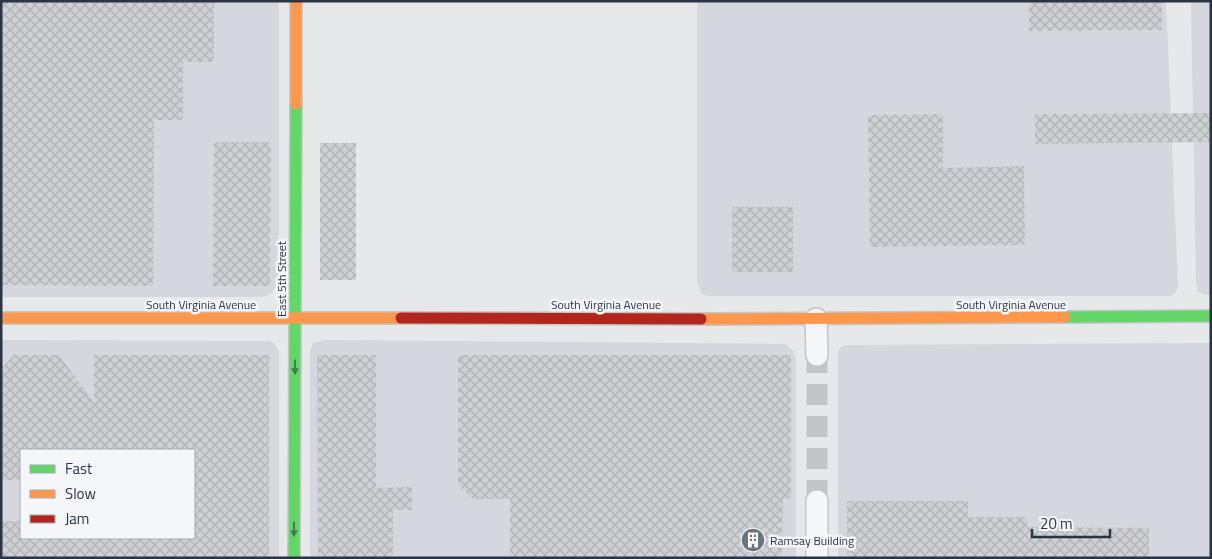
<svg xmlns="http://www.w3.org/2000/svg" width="1212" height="559" viewBox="0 0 1212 559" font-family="'Titillium Web',sans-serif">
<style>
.built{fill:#d4d7dd;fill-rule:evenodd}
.building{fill:url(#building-cross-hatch)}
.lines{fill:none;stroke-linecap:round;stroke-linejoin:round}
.street-tunnel{stroke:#c1c4c9;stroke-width:21;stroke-dasharray:21 11;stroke-linecap:butt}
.street-casing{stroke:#c4c6c8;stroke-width:24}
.fast-casing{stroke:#c4c6c8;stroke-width:14}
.slow-casing{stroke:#c4c6c8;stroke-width:14}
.jam-casing{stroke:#c4c6c8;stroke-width:14}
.street{stroke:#f5f6f7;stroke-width:21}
.fast{stroke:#63d668;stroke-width:11}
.slow{stroke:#ff974d;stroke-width:11}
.jam{stroke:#b3261e;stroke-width:11}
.oneway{fill:#447d55}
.labels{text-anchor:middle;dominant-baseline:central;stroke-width:5;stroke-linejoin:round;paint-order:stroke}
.street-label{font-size:12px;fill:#2b3445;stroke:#f4f6f9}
.poi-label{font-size:12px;fill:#2b3445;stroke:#f4f6f9;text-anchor:start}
</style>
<defs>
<pattern id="building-cross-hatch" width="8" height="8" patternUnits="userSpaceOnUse" patternTransform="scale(1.25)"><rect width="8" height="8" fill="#ced0d3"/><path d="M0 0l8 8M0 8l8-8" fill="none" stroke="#b1b3b6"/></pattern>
</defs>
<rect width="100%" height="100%" fill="#e6e8ea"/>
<path class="built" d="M 1,1 L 279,1 L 279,284 L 270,294 L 263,297 L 1,297 Z
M 697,1 L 1166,1 L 1178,287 L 1175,293 L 1170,296 L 709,296 L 702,294 L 697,283 Z
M 1191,1 L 1211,1 L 1211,295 L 1205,295 L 1198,292 L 1196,282 Z
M 1,340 L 268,341 L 274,343 L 279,352 L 279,558 L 1,558 ZM 21,450 L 194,450 L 194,538 L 21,538 Z
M 325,340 L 785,344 L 794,351 L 796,360 L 796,558 L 310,558 L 310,350 L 313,343 Z
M 1211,343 L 1211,558 L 838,558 L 838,351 L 843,345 Z"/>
<path class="building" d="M 1,1 L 214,1 L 214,62 L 183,62 L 183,120 L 154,120 L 153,286 L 1,285 Z
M 1029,1 L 1162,1 L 1162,30 L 1029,31 Z
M 1211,113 L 1211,142 L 1035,144 L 1035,114 Z
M 943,114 L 943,168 L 1024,166 L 1025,245 L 870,247 L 868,115 Z
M 214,142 L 271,142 L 270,286 L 213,286 Z
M 320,143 L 356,143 L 356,280 L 320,280 Z
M 732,207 L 793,207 L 793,272 L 732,272 Z
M 14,355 L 59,355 L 94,402 L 94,355 L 269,355 L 269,558 L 1,558 L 1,521 L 21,521 L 21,538 L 194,538 L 194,450 L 21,450 L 21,480 L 1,480 L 1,369 Z
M 317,355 L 376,355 L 376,488 L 412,487 L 412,510 L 393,510 L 393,558 L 318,558 Z
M 458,355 L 791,355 L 791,499 L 783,499 L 782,558 L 510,558 L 510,499 L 473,499 L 458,486 Z
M 847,501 L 968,501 L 968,517 L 1027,517 L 1027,527 L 1149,528 L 1149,558 L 847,558 Z"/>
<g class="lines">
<path class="street-tunnel" d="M 817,501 L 817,355"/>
<g class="street-casing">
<path id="street" d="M 816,319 L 817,355
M 817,501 L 817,558"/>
</g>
<g class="fast-casing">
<path id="fast" d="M 1065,317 L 1211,316
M 294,558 L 296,104"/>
</g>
<g class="slow-casing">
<path id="slow" d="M 296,104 L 296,1
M 1,318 L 401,318
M 701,319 L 1065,317"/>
</g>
<g class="jam-casing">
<path id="jam" d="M 401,318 L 701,319"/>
</g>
<use href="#street" class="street"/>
<use href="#fast" class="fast"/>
<use href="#slow" class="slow"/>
<use href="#jam" class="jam"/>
</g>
<defs><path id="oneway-solid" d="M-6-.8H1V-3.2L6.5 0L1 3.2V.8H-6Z" transform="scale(1.25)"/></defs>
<g class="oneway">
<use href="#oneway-solid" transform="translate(295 367) rotate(90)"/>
<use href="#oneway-solid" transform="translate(294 529) rotate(90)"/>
</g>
<defs>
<g id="building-disc" transform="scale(1.25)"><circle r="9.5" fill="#6c737f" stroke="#f4f6f9"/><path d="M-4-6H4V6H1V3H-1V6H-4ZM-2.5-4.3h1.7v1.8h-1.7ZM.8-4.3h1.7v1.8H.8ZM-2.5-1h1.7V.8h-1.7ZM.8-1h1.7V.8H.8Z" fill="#fff"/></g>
</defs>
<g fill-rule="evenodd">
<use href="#building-disc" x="753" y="540"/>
</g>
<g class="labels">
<g class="street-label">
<text transform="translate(281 279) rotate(-90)">East 5th Street</text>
<text x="201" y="304">South Virginia Avenue</text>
<text x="606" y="304">South Virginia Avenue</text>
<text x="1011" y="304">South Virginia Avenue</text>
</g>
<g class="poi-label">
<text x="770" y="540">Ramsay Building</text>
</g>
</g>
<rect width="1212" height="559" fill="none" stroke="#2b3445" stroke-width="5"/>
<rect x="20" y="449" width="175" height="90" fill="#f4f6f9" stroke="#a4a8b1"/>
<rect x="30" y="465" width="25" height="8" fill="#63d668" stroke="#a4a8b1"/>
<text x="65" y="474" font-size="15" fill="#2b3445">Fast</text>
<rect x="30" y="490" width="25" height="8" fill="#ff974d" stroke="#a4a8b1"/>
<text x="65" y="499" font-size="15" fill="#2b3445">Slow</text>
<rect x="30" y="515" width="25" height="8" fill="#b3261e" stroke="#a4a8b1"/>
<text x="65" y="524" font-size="15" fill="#2b3445">Jam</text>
<path d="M1032 529v8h78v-8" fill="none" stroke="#2b3445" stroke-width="2.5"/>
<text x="1040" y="529" font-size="15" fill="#2b3445" stroke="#f4f6f9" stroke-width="4" paint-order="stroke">20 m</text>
</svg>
